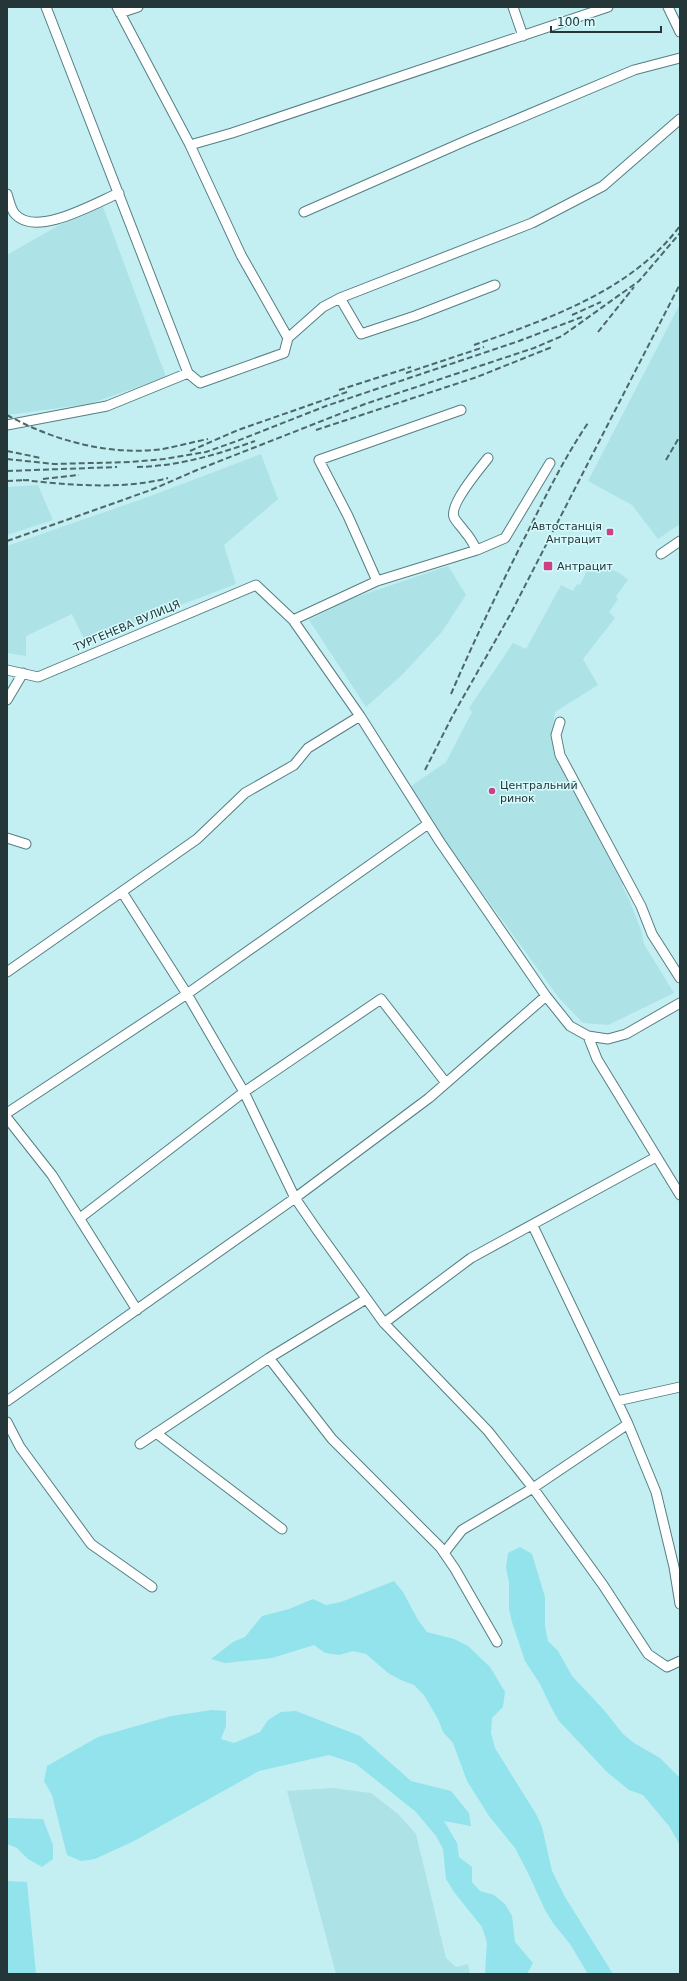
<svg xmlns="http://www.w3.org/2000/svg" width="687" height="1981" viewBox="0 0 687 1981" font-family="'DejaVu Sans',sans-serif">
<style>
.built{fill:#ade2e7}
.green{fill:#92e3eb}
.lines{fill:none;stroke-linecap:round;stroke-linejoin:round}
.minor-casing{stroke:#557e82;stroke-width:11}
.minor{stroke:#fff;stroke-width:9}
.rail{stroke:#4e6768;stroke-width:2;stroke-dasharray:6 3;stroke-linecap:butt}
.poi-dot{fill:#c84284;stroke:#d8fbfe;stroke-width:1.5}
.labels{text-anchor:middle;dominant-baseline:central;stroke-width:3;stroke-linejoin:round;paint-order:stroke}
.poi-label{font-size:11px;fill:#243637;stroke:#d8fbfe;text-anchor:start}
.street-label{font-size:11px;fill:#243637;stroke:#d8fbfe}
</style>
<rect width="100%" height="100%" fill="#c3eff3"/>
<path class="built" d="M 102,204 L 166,377 L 89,404 L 7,415 L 7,255 L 68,220 Z
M 680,304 L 680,524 L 658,539 L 632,505 L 588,481 Z
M 261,454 L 278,499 L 224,545 L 236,584 L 85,641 L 72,614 L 26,636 L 26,656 L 7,653 L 7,546 L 148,497 Z
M 38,485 L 53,520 L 7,535 L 7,487 Z
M 592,561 L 607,570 L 609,568 L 621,574 L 628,580 L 616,596 L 618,599 L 609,612 L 615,618 L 583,659 L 598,685 L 555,712 L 552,735 L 557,748 L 554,752 L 578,790 L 574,793 L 603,838 L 625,884 L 622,886 L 629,899 L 641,930 L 644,944 L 674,993 L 608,1025 L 583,1023 L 559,998 L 407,789 L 446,762 L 472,712 L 469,708 L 513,643 L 526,649 L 561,585 L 573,591 L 577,584 L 580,585 Z
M 448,566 L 466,595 L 441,633 L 402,675 L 366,707 L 309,620 L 350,599 Z
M 333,1788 L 371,1793 L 398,1814 L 416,1834 L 446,1958 L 456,1967 L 468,1964 L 470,1974 L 336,1974 L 287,1791 Z"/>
<path class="green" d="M 520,1547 L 532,1554 L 545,1597 L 545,1626 L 548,1641 L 558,1651 L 572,1676 L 604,1710 L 623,1734 L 634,1743 L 660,1758 L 680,1778 L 680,1845 L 669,1826 L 643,1795 L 629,1790 L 607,1772 L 559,1721 L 552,1709 L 540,1684 L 525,1661 L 512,1622 L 509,1609 L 509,1582 L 506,1568 L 508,1553 Z
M 394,1581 L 403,1592 L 418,1620 L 427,1632 L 454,1639 L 468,1646 L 490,1667 L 505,1692 L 503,1707 L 492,1718 L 491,1733 L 495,1748 L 536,1814 L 542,1827 L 552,1871 L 565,1897 L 613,1974 L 588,1974 L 570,1944 L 553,1923 L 545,1910 L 528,1873 L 515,1848 L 489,1816 L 467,1781 L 453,1743 L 443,1732 L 438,1719 L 424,1695 L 414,1685 L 401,1680 L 388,1673 L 366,1654 L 353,1651 L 339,1655 L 325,1653 L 314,1645 L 272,1658 L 225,1663 L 211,1659 L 233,1642 L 245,1637 L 262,1616 L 289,1609 L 313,1599 L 326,1605 L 341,1602 Z
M 212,1710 L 226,1711 L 226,1726 L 221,1739 L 234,1743 L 260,1732 L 268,1720 L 281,1712 L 296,1711 L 360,1736 L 411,1781 L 451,1791 L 469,1813 L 471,1826 L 444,1821 L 457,1843 L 459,1857 L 472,1867 L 472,1882 L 480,1891 L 494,1895 L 505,1904 L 512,1916 L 515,1942 L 533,1963 L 527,1974 L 485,1974 L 487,1942 L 482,1927 L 454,1892 L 446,1879 L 443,1849 L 436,1836 L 416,1812 L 356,1764 L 329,1755 L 259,1771 L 134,1841 L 95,1859 L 81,1861 L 67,1855 L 52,1795 L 44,1781 L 47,1766 L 98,1737 L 171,1716 Z
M 7,1818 L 43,1819 L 53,1845 L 53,1859 L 42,1867 L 28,1859 L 17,1848 L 7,1844 Z
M 7,1881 L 27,1882 L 36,1974 L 7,1974 Z"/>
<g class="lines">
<g class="minor-casing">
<path id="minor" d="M 117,7 L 190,145 L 241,255 L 288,338
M 513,7 L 523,36
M 668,7 L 680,32
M 120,13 L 138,7
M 190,145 L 232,133 L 608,7
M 7,194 C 9,200 11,210 15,214 C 36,238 95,203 119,193
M 304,212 L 470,139 L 634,70 L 680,58
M 340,298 L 361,334 L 415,316 L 495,285
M 188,373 L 200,383 L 284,353 L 288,338 L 323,307 L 340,298 L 532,223 L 603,186 L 680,119
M 7,425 L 107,406 L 188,373 L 46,7
M 477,550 C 473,544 470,537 465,532 C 462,527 456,522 454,517 C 449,505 480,468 488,458
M 661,554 L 680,541
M 377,581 L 348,516 L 319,460 L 461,410
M 293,620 L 377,581 L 477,550 L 505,538 L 550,463
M 7,670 L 38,677 L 256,585 L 293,620 L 360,716 L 440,842 L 546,996 L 570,1026 L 588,1036 L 608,1039 L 626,1034 L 680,1003
M 7,700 L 23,673
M 560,722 L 556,735 L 560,755 L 641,906 L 652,934 L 680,978
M 7,838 L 26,844
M 122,892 L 187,994 L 244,1092 L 295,1198 L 317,1230 L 384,1323 L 488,1431 L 533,1488 L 603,1585 L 648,1654 L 667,1667 L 680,1661
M 7,972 L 197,839 L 245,793 L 294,765 L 308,748 L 360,716
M 588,1036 L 597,1059 L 680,1195
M 7,1113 L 187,994 L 428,824
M 7,1118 L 52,1175 L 137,1310
M 80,1218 L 244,1092 L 381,999 L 446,1083
M 533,1226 L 628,1424 L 656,1492 L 674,1567 L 680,1604
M 384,1323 L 471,1258 L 656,1157
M 269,1358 L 332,1439 L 440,1547 L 455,1569 L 497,1642
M 7,1401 L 295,1198 L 429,1098 L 546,996
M 617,1401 L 680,1387
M 7,1422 L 20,1447 L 91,1544 L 152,1587
M 156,1433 L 282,1529
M 140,1444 L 269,1358 L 366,1299
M 444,1553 L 462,1530 L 533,1488 L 628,1424"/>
</g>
<use href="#minor" class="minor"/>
<path class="rail" d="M 572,315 L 601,302
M 598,332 L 634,287
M 474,345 C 548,319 631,291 680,226
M 406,373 L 484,347
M 339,390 L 411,367
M 7,415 C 54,441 110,456 163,449 C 178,446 193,442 208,439
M 316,430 L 477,377 L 552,347
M 7,451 L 41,458
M 190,451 L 238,430 L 347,392
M 7,459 L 54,464 L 130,462 L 164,459 L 206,452 L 237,441 L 326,406 L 519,341 L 582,317
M 666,460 L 680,436
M 137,467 C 179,466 216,455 255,441
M 7,471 L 117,467
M 43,479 L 79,475
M 23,480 C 69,485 123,490 168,478
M 7,481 L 29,480
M 7,541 L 151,490 L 197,470 L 365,404 L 534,348 L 562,336 L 639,281 L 680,233
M 451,694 C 473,643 497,593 522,543 C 543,502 562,461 588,423
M 425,770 L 453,715 L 510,615 L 680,284"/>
</g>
<g class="poi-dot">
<rect x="606" y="528" width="8" height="8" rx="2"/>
<rect x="543" y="561" width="10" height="10" rx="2"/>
<circle cx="492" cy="791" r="4"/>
</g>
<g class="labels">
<g class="poi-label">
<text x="602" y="526" text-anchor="end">Автостанція<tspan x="602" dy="13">Антрацит</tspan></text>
<text x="557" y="566">Антрацит</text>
<text x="500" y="785">Центральний<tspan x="500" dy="13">ринок</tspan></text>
</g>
<g class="street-label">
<text transform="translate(127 626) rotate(-23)">ТУРГЕНЕВА ВУЛИЦЯ</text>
</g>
</g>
<rect width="687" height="1981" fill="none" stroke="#243637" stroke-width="16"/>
<path d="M551 26v6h110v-6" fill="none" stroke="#243637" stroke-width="2"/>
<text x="557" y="26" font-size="12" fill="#243637" stroke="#d8fbfe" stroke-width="3" paint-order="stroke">100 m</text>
</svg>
